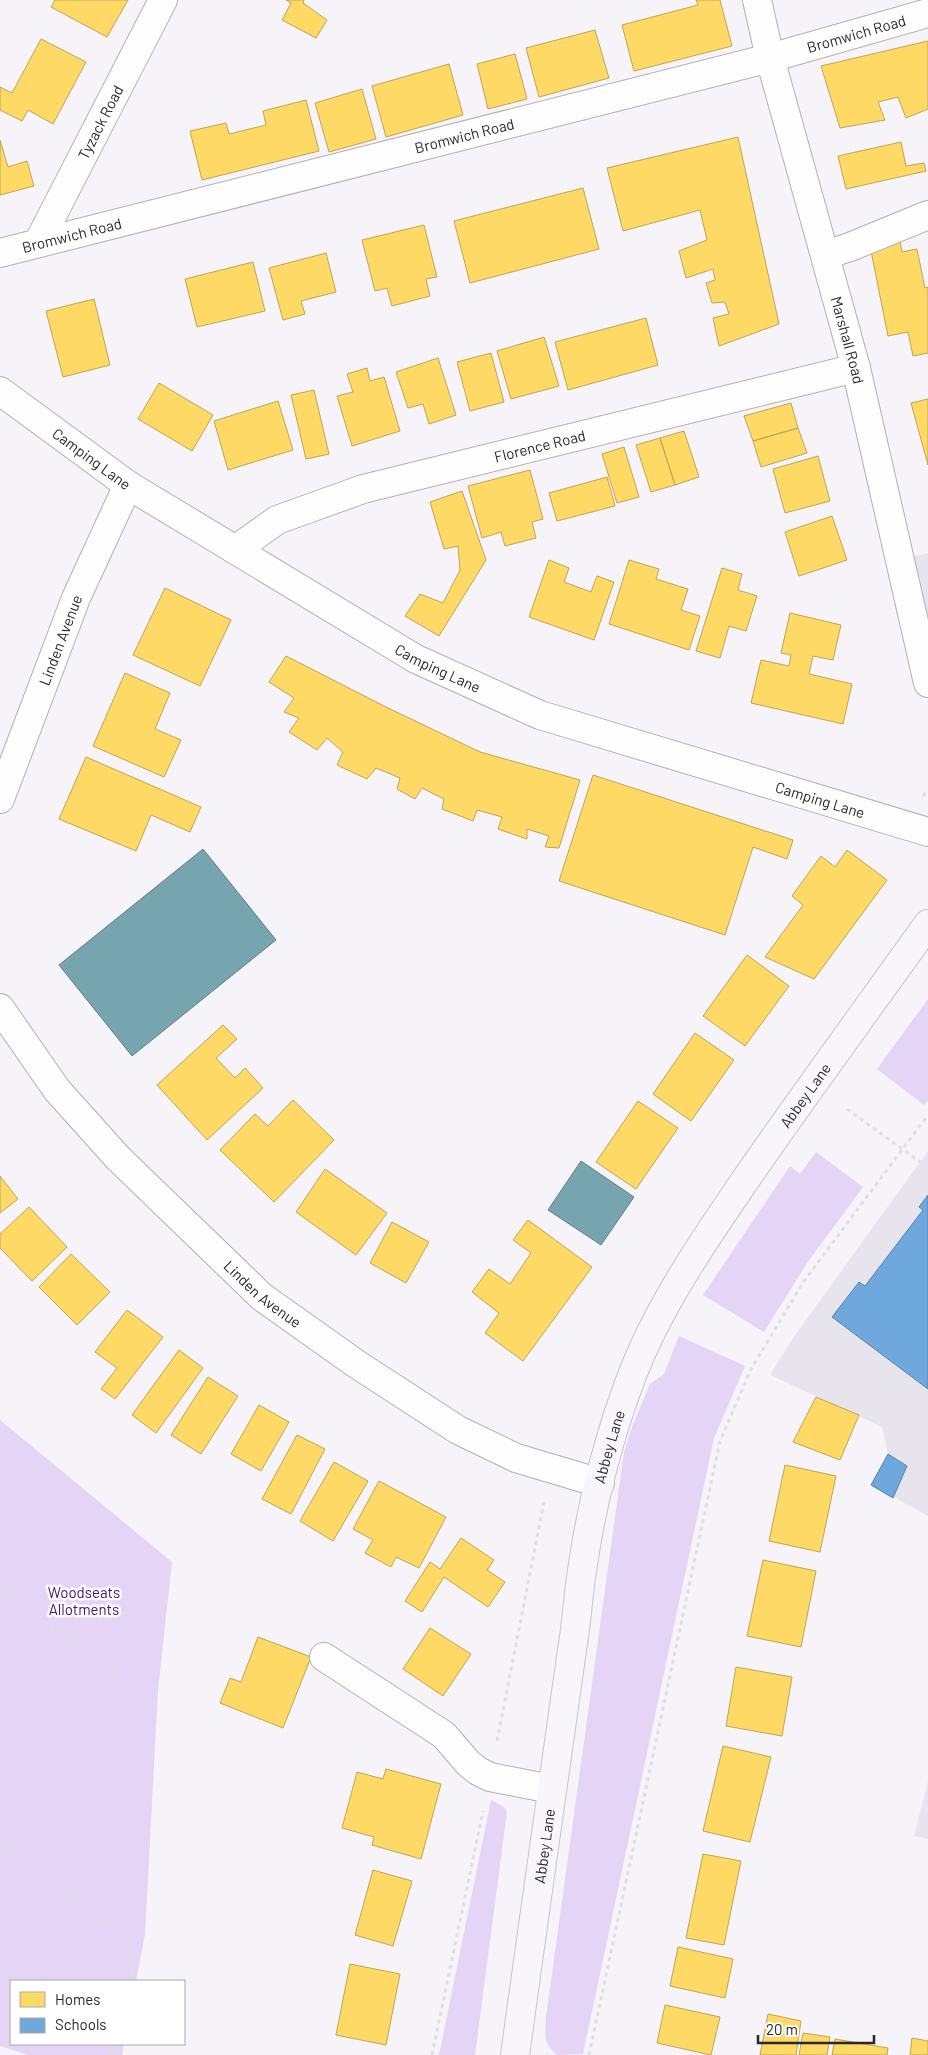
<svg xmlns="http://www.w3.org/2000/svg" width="928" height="2055" viewBox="0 0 928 2055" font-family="Barlow,sans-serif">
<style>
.built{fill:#e8e4ed}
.green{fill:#e4d4f5}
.homes{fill:#ffd966;stroke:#bea454}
.schools{fill:#6fa8dc;stroke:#5a81a6}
.public{fill:#76a5af;stroke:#5f7f87}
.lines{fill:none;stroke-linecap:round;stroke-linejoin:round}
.minor-casing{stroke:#b1b0b2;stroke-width:30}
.major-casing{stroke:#c7c2cb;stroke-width:30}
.path{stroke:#dfdfe0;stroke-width:3;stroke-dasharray:4 4;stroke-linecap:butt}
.minor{stroke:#fefdfe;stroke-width:28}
.major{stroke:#f8f6fa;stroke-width:28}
.labels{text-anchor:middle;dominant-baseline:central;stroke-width:5;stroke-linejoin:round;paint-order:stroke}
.street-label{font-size:15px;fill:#282729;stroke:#fff}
.park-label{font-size:15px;fill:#4a1070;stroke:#fff}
</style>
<rect width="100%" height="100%" fill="#f6f4f8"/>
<path class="built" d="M 928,553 L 928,683 L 900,560 Z
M 928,1151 L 928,1516 L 871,1485 L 888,1454 L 882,1427 L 770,1375 L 793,1338 Z
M 928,1781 L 928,1839 L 914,1836 Z"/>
<path class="green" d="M 928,999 L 928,1100 L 924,1105 L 877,1069 Z
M 816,1152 L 863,1187 L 807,1263 L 764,1332 L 703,1295 L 790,1166 L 800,1174 Z
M 679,1336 L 745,1366 L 714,1438 L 583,2054 L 557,2055 C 543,2043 545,2035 546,2017 L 624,1452 L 633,1424 L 650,1384 L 664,1374 Z
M 0,1420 L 172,1562 L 158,1690 L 145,1934 L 136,1981 L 11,1981 L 11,2044 L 124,2044 L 122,2055 L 28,2055 L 0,2046 Z
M 491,1800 L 504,1807 L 507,1812 L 475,2055 L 439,2055 Z"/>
<path class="homes" d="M 55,0 L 128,0 L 107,37 L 51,7 Z
M 286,0 L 304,0 L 303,3 L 327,20 L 316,38 L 282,20 L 291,3 Z
M 696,0 L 720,0 L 732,46 L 634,71 L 622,25 L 698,5 Z
M 595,30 L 609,78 L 539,97 L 526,48 Z
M 41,39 L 86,62 L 53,124 L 28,110 L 22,121 L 0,110 L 0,87 L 12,93 Z
M 928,41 L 928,109 L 906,118 L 898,97 L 878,102 L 885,120 L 840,128 L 821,66 Z
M 515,54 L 527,99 L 488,109 L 477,64 Z
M 449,64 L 463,115 L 386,137 L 372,86 Z
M 362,89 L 376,139 L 329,152 L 315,103 Z
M 306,100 L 319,151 L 202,180 L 190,131 L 226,123 L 229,134 L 266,125 L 263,111 Z
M 738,137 L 779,324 L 719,346 L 713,318 L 729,314 L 725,302 L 712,303 L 706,283 L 715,280 L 713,269 L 686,278 L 679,251 L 707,240 L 700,210 L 623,231 L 607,168 Z
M 0,140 L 8,167 L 27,161 L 34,186 L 0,195 Z
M 901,142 L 906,166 L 924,163 L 926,171 L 846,189 L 838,156 Z
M 583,188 L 599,249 L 470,283 L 454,221 Z
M 424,225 L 437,277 L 426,279 L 430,296 L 392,306 L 387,288 L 375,291 L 362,240 Z
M 899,235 L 902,252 L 917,249 L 925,288 L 928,287 L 928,353 L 913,356 L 908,332 L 888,336 L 869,241 Z
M 326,253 L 336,292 L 301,301 L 305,314 L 283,320 L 269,268 Z
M 253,262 L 265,311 L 197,327 L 185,279 Z
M 94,299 L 110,365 L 63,377 L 46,311 Z
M 646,318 L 658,365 L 568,390 L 555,342 Z
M 544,337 L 559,386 L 511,399 L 497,351 Z
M 491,353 L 504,402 L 470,411 L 457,362 Z
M 438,358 L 456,415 L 429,424 L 423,404 L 408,408 L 396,372 Z
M 367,368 L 370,381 L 384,377 L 400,431 L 352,446 L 337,396 L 353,392 L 347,374 Z
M 159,383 L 213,415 L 192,451 L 138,419 Z
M 314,390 L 329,454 L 306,459 L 291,395 Z
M 928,399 L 928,465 L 911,403 Z
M 278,401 L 293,450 L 228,470 L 214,421 Z
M 791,403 L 798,428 L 753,441 L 744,416 Z
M 798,428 L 807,453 L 761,467 L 753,441 Z
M 684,431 L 699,477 L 675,485 L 660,438 Z
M 660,438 L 675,485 L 651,492 L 636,445 Z
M 624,447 L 639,497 L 617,503 L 602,454 Z
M 818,456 L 830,501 L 785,513 L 773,469 Z
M 530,470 L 543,519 L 532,522 L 536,538 L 505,546 L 501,532 L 482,538 L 468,486 Z
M 607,477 L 615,506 L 557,521 L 549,493 Z
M 462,491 L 486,560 L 439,636 L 405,616 L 420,594 L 443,603 L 460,570 L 458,546 L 444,549 L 430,502 Z
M 832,516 L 847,560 L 799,576 L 785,532 Z
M 549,560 L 569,568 L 564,582 L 591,592 L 597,576 L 614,582 L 594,640 L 529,617 Z
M 629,560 L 659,569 L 656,579 L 688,589 L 681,610 L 700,616 L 689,650 L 609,624 Z
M 722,568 L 742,574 L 738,590 L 757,596 L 746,631 L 729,626 L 720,658 L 696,651 Z
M 165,588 L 231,620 L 200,686 L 133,655 Z
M 790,613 L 841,625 L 833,660 L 813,656 L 809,674 L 852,684 L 843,724 L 751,703 L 761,660 L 789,666 L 791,655 L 781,653 Z
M 286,656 L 386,707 L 480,752 L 580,780 L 559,848 L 545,847 L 549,836 L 527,829 L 527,839 L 498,829 L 502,817 L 477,810 L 473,821 L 442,809 L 444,799 L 422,788 L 415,799 L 397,789 L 400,778 L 376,768 L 367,779 L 337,765 L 343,752 L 327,738 L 317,750 L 289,732 L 299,718 L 284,712 L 294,698 L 269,682 Z
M 125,673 L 170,693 L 155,729 L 181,740 L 164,777 L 93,746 Z
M 86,757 L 201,807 L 190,832 L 151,815 L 136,851 L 59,819 Z
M 593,775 L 793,840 L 787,859 L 753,847 L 725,935 L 559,881 Z
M 847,850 L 887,880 L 814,979 L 765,957 L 803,905 L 792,896 L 821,856 L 835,867 Z
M 747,955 L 789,986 L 745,1046 L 703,1016 Z
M 223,1025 L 237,1039 L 216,1058 L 235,1078 L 245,1068 L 263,1088 L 207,1140 L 157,1085 Z
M 695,1033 L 734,1060 L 691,1121 L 653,1094 Z
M 293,1100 L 334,1140 L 274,1202 L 220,1150 L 255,1114 L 268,1126 Z
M 638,1101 L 678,1128 L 636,1189 L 596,1162 Z
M 325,1169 L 387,1213 L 356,1255 L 296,1212 Z
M 0,1176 L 18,1199 L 0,1213 Z
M 29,1207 L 67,1247 L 32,1281 L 0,1248 L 0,1234 Z
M 528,1220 L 592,1267 L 523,1361 L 485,1333 L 499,1313 L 472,1292 L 489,1269 L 510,1284 L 531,1253 L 513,1240 Z
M 392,1222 L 429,1242 L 406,1283 L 370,1263 Z
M 71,1254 L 110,1292 L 77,1325 L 39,1287 Z
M 127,1310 L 163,1337 L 115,1399 L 101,1389 L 117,1368 L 95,1352 Z
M 179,1350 L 203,1368 L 156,1433 L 132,1415 Z
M 208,1377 L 238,1396 L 201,1454 L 171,1435 Z
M 816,1397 L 859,1415 L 840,1460 L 793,1442 Z
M 259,1405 L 289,1422 L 261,1471 L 231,1454 Z
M 297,1435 L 325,1449 L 291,1514 L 262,1499 Z
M 334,1462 L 368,1481 L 333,1541 L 300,1521 Z
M 785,1465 L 836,1476 L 820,1552 L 769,1541 Z
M 379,1481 L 446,1517 L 419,1568 L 396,1557 L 391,1567 L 365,1553 L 373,1540 L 353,1529 Z
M 461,1538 L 494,1560 L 487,1570 L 505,1582 L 488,1607 L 444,1577 L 422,1612 L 405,1601 L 430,1562 L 440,1569 Z
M 763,1560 L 816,1571 L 801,1647 L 747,1636 Z
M 430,1628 L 471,1654 L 443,1696 L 403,1669 Z
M 258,1637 L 311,1657 L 283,1728 L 220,1703 L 230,1678 L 241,1682 Z
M 736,1667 L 792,1677 L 782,1736 L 726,1726 Z
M 723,1746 L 771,1757 L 750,1842 L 703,1831 Z
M 386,1769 L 441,1784 L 421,1859 L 372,1845 L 374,1837 L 342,1828 L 357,1772 L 383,1779 Z
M 703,1854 L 741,1861 L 724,1945 L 686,1938 Z
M 373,1870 L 412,1881 L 393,1946 L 355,1935 Z
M 678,1947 L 733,1959 L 725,1998 L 670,1986 Z
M 350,1964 L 400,1974 L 386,2045 L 336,2035 Z
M 665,2005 L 720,2017 L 711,2055 L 657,2043 Z
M 768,2014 L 801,2021 L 796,2055 L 760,2055 Z
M 803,2033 L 830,2037 L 827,2055 L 799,2055 Z
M 912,2038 L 928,2041 L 928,2055 L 910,2055 Z
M 835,2039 L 888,2048 L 887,2055 L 832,2055 Z"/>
<path class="schools" d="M 928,1195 L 928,1389 L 832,1317 L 859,1282 L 865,1286 L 923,1210 L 919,1207 Z
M 888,1454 L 907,1466 L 893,1498 L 871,1485 Z"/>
<path class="public" d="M 203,849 L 276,940 L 132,1056 L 59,965 Z
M 581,1161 L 634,1197 L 601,1245 L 548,1210 Z"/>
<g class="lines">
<g class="minor-casing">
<g id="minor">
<path id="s1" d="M 757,0 L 770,58 L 856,368 L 928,683"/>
<path id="s2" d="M 38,243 L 163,0"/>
<path id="s3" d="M 0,253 L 770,58 L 928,13"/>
<path d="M 825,255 L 850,247 L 928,215"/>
<path id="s4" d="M 0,391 L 128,485 L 416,659 L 540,715 L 928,832"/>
<path id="s5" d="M 235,550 L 277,520 L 363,489 L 856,368"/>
<path id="s6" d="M 0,799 L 76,598 L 128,485"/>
<path id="s7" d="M 0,1008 L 57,1090 L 118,1158 L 262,1297 L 355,1363 L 458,1430 L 516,1458 L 600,1483"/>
<path d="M 324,1657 L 444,1735 L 468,1763 L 478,1771 L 490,1777 L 551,1789"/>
</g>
</g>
<g class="major-casing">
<g id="major">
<path id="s8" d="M 515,2055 C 534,1920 552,1785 572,1650 C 577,1622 578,1593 583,1564 C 592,1502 610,1432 633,1373 C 661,1302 705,1239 748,1176 C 807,1091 868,1008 928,924"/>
</g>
</g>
<path class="path" d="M 923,796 L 928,789
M 847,1109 L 920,1162
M 0,1587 L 118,1676
M 497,1741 L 544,1502
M 0,1841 L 96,1914 L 127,1943 L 133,1977 L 131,1981
M 112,2055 L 115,2044
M 432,2055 L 483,1811
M 589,2055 L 720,1441 L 751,1369 L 804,1281 L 928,1115"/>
<use href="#minor" class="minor"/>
<use href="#major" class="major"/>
</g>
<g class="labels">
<g class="street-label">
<text stroke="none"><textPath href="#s3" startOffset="884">Bromwich Road</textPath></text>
<text stroke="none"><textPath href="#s2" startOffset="136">Tyzack Road</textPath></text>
<text stroke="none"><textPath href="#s3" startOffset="479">Bromwich Road</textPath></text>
<text stroke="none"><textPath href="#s3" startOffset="74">Bromwich Road</textPath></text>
<text stroke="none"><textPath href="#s1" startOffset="352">Marshall Road</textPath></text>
<text stroke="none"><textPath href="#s5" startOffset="325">Florence Road</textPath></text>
<text stroke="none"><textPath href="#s4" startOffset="114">Camping Lane</textPath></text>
<text stroke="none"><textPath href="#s6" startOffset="170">Linden Avenue</textPath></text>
<text stroke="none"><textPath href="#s4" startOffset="519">Camping Lane</textPath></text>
<text stroke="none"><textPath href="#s4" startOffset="924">Camping Lane</textPath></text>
<text stroke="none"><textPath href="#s8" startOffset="1021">Abbey Lane</textPath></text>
<text stroke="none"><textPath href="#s7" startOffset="390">Linden Avenue</textPath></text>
<text stroke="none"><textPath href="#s8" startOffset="616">Abbey Lane</textPath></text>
<text stroke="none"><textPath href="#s8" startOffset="211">Abbey Lane</textPath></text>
</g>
<g class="park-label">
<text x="84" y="1592">Woodseats<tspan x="84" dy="17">Allotments</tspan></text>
</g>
</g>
<rect x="10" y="1980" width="175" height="65" fill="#ffffff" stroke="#a9a9a9"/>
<rect x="20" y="1992" width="25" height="15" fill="#ffd966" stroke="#a9a9a9"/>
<text x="55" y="2005" font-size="15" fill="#282729">Homes</text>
<rect x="20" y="2018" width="25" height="15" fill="#6fa8dc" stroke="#a9a9a9"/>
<text x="55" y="2030" font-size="15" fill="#282729">Schools</text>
<path d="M758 2035v8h116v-8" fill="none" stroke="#282729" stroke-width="2.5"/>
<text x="766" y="2035" font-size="15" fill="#282729" stroke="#ffffff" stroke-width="4" paint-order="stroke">20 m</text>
</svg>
